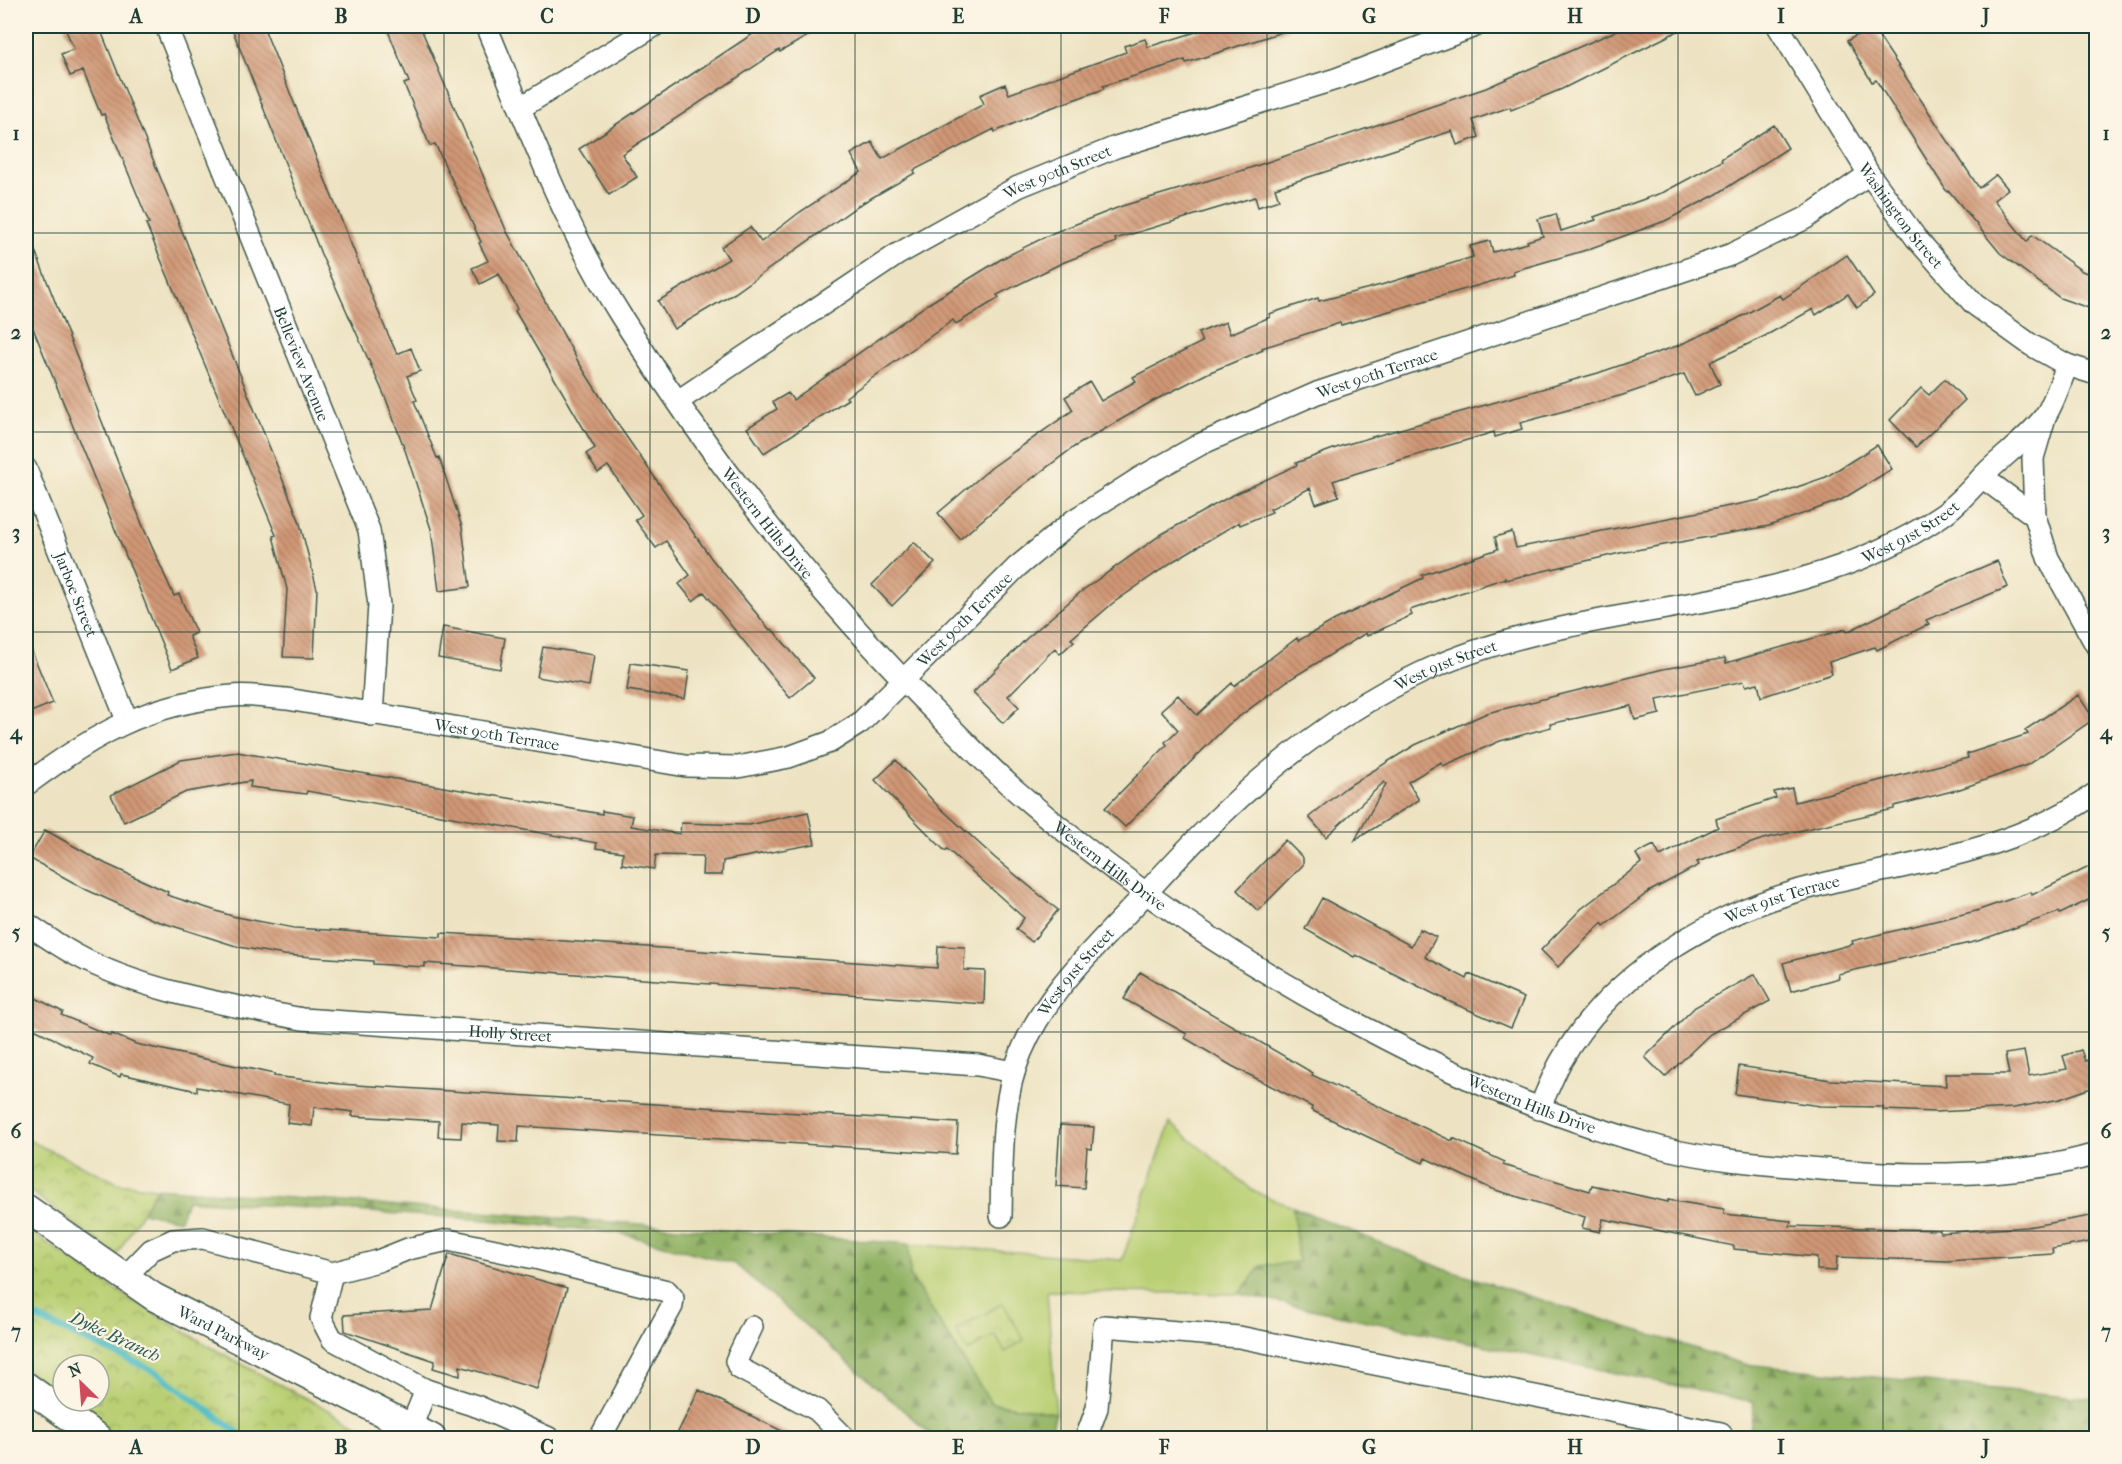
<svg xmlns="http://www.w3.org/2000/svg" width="2122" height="1464" viewBox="0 0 2122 1464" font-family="'IM FELL French Canon',serif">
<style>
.grass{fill:#b9cf73;stroke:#6c8654;stroke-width:1.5}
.forest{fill:url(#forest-firs);stroke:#58784c;stroke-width:1.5}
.park{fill:url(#park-crowns);stroke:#6c8654;stroke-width:1.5}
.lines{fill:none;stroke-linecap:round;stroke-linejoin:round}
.stream{stroke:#4cbbc3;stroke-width:7}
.building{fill:url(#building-back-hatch)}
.minor-casing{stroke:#3e5649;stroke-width:24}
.major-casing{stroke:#3e5649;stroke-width:30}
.minor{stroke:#fff;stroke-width:21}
.major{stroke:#fff;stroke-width:27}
.grid{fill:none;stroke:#1f3d34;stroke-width:1.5;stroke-opacity:0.55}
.labels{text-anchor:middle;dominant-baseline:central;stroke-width:4.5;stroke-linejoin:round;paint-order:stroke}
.street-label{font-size:16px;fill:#1f3d34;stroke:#fcf5e5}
.water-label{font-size:18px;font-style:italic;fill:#2a5c58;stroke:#fcf5e5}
.neatline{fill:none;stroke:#1f3d34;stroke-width:2}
.grid-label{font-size:20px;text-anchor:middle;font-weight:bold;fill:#1f3d34}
</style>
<defs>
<pattern id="forest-firs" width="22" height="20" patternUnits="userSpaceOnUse" patternTransform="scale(1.5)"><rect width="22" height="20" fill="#92b265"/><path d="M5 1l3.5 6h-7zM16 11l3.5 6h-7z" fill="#779254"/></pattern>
<pattern id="park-crowns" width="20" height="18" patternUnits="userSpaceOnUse" patternTransform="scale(1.5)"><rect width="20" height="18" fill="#b9cf73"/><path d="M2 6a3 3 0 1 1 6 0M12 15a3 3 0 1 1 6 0" fill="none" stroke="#96a95f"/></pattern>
<pattern id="building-back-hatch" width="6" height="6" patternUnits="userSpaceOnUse" patternTransform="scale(1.5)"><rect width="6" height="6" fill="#d09775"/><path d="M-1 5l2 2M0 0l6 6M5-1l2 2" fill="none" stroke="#a87c61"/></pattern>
</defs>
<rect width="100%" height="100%" fill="#fcf5e5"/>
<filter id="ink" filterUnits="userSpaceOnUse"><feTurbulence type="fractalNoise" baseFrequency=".0167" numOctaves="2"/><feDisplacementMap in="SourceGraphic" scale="12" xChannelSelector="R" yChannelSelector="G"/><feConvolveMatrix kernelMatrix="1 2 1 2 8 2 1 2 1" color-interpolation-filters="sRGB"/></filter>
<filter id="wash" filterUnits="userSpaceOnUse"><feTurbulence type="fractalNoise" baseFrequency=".008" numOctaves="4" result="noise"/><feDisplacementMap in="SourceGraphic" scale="24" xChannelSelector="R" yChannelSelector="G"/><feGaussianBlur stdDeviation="1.35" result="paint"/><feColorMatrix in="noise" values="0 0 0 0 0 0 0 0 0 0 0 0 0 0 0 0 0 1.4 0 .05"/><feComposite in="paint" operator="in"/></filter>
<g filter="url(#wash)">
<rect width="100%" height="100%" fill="#ede3c2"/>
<path class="grass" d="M 1170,1123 L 1255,1192 L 1293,1207 L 1298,1262 L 1261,1266 L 1239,1294 L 1047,1291 L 1056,1413 L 991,1403 L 910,1276 L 909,1244 L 1122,1260 Z"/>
<path class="forest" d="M 156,1188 L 909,1244 L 910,1276 L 991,1403 L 1056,1413 L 1049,1438 L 935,1438 L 735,1264 L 619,1233 L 475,1219 L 187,1200 L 180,1220 L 141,1212 Z
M 1293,1207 L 1444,1269 L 1744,1364 L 2096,1399 L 2096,1438 L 1749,1438 L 1754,1402 L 1239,1294 L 1261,1266 L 1298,1262 Z"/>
<path class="park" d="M 26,1139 L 118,1183 L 156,1188 L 117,1255 L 26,1188 Z
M 26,1228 C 133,1307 249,1371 369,1430 L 379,1438 L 120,1438 L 69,1401 L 99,1401 L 99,1365 L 63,1365 L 63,1397 L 26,1369 Z
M 1003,1303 L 1024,1340 L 1005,1352 L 995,1335 L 968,1351 L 956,1330 Z"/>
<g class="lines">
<path class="stream" d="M 26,1313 L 157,1372 L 245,1438"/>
</g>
<g id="blocks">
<path class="building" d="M 64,26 L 99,26 L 299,520 L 317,589 L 314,658 L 283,657 L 287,589 L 273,536 L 276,535 L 146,224 L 149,223 L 104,114 L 101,115 L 83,71 L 70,76 L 61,54 L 74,49 Z
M 231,26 L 263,26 L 383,323 L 397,354 L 411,348 L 420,371 L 407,376 L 417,400 L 414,401 L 437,458 L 439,457 L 462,527 L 470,587 L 439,591 L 431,529 L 406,453 L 386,399 L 321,254 Z
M 386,26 L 420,26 L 506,230 L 579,363 L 621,429 L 711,558 L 770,630 L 772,629 L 814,678 L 790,698 L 704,592 L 693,601 L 679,584 L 690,575 L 666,541 L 656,548 L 635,520 L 642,515 L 608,466 L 598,473 L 586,454 L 595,448 L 515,311 L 517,309 L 499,274 L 480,284 L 472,268 L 488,261 L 479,243 L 481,242 L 435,144 L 430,146 L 404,84 L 409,82 Z
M 770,26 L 825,26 L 780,52 L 779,50 L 622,154 L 637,177 L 609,195 L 579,149 L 754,33 Z
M 1215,26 L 1287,26 L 1288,30 L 1186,63 L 1185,60 L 1103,86 L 1104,89 L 1042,111 L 995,132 L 994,129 L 914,170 L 915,173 L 859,205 L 735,293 L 674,329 L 658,301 L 729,259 L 721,247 L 750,227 L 761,242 L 800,212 L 861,172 L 851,154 L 872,142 L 882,159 L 984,104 L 980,95 L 1005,84 L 1009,94 L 1126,52 L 1124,46 L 1145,39 L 1148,47 Z
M 1627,26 L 1688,26 L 1562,89 L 1511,110 L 1510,107 L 1473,120 L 1479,137 L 1457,145 L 1452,131 L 1275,188 L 1279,200 L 1258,207 L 1255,197 L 1115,239 L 1116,242 L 1062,263 L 997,295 L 999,298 L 956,324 L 953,320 L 846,397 L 848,399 L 764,453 L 747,428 L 777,409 L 773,402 L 788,393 L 793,400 L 928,304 L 1003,258 L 1053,233 L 1122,206 L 1247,169 L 1486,88 Z
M 1872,26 L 1979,188 L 1996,175 L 2008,189 L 1994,200 L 2027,242 L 2032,235 L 2082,271 L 2097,277 L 2097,311 L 2060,298 L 2000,253 L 1949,191 L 1947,192 L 1876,80 L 1872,82 L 1847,41 Z
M 1774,125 L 1788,148 L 1717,194 L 1665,221 L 1583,251 L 1513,271 L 1514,275 L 1341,325 L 1340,323 L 1262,348 L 1263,350 L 1208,373 L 1151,402 L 1074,447 L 1022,486 L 960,539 L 938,513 L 991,468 L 1073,410 L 1065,397 L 1090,382 L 1101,401 L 1136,381 L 1133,377 L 1202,342 L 1198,333 L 1226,322 L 1230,334 L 1270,317 L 1269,314 L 1318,298 L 1319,301 L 1381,285 L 1473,257 L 1470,246 L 1490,241 L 1493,252 L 1528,243 L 1527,241 L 1543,236 L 1538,219 L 1556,214 L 1561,231 L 1596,220 L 1594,217 L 1664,192 L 1722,161 L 1721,159 Z
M 27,230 L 144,529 L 174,596 L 179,594 L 196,633 L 189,636 L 198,658 L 172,669 L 26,311 Z
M 1847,255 L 1874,295 L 1857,308 L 1848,294 L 1816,315 L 1813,309 L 1765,336 L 1710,362 L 1720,384 L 1695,396 L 1684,374 L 1623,395 L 1520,423 L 1522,429 L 1495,437 L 1494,432 L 1357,473 L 1333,481 L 1339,496 L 1316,504 L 1310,488 L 1270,509 L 1272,512 L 1240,525 L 1239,522 L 1175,560 L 1113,603 L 1071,639 L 1074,641 L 1060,654 L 1055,648 L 1008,696 L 1019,707 L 1003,723 L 973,693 L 1026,639 L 1083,590 L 1162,534 L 1229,497 L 1297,465 L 1296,463 L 1344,445 L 1598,373 L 1677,346 L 1735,320 L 1780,295 L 1783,299 Z
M 1945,379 L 1965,400 L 1916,447 L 1890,420 L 1921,388 L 1929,395 Z
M 1877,445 L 1892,469 L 1841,500 L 1769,526 L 1620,553 L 1505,580 L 1505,578 L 1410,610 L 1412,615 L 1367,636 L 1366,633 L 1287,681 L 1228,725 L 1125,827 L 1105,808 L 1167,745 L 1165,742 L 1178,730 L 1161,710 L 1178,695 L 1197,715 L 1232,683 L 1234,686 L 1297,638 L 1298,641 L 1335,620 L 1423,578 L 1422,575 L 1498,549 L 1495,537 L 1512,532 L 1516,548 L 1760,500 L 1826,477 Z
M 914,542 L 935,563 L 892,606 L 872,585 Z
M 1997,561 L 2008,587 L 1926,620 L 1929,624 L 1877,650 L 1875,647 L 1829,662 L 1832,674 L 1761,697 L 1758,683 L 1746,686 L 1744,681 L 1657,699 L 1660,714 L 1635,720 L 1631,706 L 1550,724 L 1551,727 L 1500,741 L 1443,766 L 1441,762 L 1408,782 L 1419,800 L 1355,840 L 1386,784 L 1384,782 L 1326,837 L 1309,817 L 1345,788 L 1415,745 L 1487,713 L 1663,669 L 1725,658 L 1726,663 L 1846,629 L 1847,632 L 1952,580 Z
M 443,627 L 505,638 L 500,669 L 438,658 Z
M 26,637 L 53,703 L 26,714 Z
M 543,647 L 594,655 L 589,686 L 537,677 Z
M 631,663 L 689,671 L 685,699 L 627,690 Z
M 2078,695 L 2094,719 L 2027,765 L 1960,789 L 1894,806 L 1894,809 L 1763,839 L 1697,862 L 1699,865 L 1650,891 L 1604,926 L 1602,923 L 1558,967 L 1541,950 L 1581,909 L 1641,863 L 1636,854 L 1654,845 L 1660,856 L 1718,827 L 1716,819 L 1776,798 L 1774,792 L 1792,788 L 1795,802 L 1968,758 L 1967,754 L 2028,734 L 2025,730 Z
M 237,752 L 602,814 L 602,811 L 633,816 L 631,826 L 680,834 L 681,823 L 749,825 L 808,812 L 815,844 L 723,861 L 722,875 L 702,875 L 703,856 L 656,855 L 654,869 L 622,864 L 623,852 L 596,848 L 597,843 L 307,791 L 306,794 L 250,787 L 251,781 L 186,792 L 124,822 L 111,795 L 181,760 Z
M 896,760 L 935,803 L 995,858 L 1058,910 L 1032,942 L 1016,929 L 1024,918 L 947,849 L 945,851 L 875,780 Z
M 45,830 L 106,864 L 168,892 L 167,895 L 232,916 L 294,928 L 441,937 L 441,933 L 510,937 L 937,968 L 938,946 L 965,947 L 964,970 L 985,971 L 984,1004 L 425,963 L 425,967 L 373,964 L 373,961 L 284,955 L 239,947 L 154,920 L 87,890 L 29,858 Z
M 1285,840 L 1303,858 L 1303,865 L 1258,911 L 1237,890 Z
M 2097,863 L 2097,896 L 2060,914 L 2059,912 L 1978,941 L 1838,974 L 1839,978 L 1791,991 L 1783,963 L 1853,944 L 1852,941 L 1976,911 L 2031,892 L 2032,895 Z
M 1322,898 L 1411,946 L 1420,929 L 1436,937 L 1425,957 L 1467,979 L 1469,974 L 1524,998 L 1511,1028 L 1448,1001 L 1356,955 L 1354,957 L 1305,929 Z
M 1140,972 L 1313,1073 L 1312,1075 L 1452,1141 L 1453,1138 L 1505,1162 L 1503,1165 L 1590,1191 L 1592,1185 L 1668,1202 L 1668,1200 L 1724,1209 L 1724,1214 L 1791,1221 L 1790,1226 L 1940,1230 L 1940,1233 L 2027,1227 L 2090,1216 L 2095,1241 L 2052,1249 L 2053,1254 L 1947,1261 L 1837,1257 L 1836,1271 L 1817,1270 L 1817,1257 L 1734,1249 L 1734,1246 L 1603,1219 L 1600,1232 L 1582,1228 L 1585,1217 L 1492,1189 L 1425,1158 L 1423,1163 L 1311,1110 L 1312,1107 L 1232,1066 L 1185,1038 L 1187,1034 L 1124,999 Z
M 1755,974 L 1770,1001 L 1710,1034 L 1665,1077 L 1645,1057 L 1695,1007 Z
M 26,993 L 63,1012 L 61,1015 L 111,1036 L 112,1034 L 136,1044 L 274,1074 L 274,1076 L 340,1084 L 958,1123 L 956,1154 L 519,1126 L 518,1142 L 498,1141 L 499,1125 L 462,1122 L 461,1138 L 438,1137 L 439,1121 L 352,1116 L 353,1112 L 314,1107 L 312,1126 L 287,1123 L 289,1104 L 197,1087 L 197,1091 L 121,1074 L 120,1077 L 90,1064 L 93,1058 L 26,1025 Z
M 2081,1050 L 2085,1061 L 2097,1057 L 2097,1086 L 2060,1099 L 2014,1108 L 1936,1112 L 1883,1110 L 1883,1107 L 1820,1106 L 1735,1094 L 1739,1066 L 1831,1080 L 1946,1086 L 1945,1074 L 2009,1074 L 2005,1054 L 2024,1051 L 2029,1076 L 2067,1069 L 2063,1056 Z
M 1060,1125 L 1094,1127 L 1092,1149 L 1087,1148 L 1084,1188 L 1056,1186 Z
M 449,1254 L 567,1288 L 537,1389 L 460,1366 L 460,1376 L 433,1368 L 435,1361 L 345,1331 L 344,1315 L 432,1310 Z
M 699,1390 L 796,1438 L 675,1438 Z"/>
</g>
</g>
<g filter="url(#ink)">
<use href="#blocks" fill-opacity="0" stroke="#3e5649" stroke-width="1.5"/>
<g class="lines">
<g class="minor-casing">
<g id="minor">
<path id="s1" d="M 166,26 L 369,530 L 379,605 L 372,715"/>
<path id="s2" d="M 486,26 C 527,123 564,226 621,316 C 713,463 822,601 946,723 C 969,745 991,769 1015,790 C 1123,883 1240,963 1367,1029 C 1461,1079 1560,1121 1663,1148 C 1707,1159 1755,1163 1800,1167 C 1891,1176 2009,1181 2096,1154"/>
<path id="s3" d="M 1778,26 L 1869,174 L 1916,238 L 1974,304 L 2031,345 L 2067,365"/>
<path d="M 520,108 L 654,26"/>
<path id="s4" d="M 678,401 L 898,254 L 1018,187 L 1116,147 L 1336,79 L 1475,26"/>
<path id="s5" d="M 26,469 L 127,720"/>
<path d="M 1982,477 L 2035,516 L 2048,558 L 2096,645"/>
<path d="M 2035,516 L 2033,458 L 2045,417"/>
<path id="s6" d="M 26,785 C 93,735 147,703 232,696 C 250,694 269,698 287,699 L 686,766 L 738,767 L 789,757 L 830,742 L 860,723 L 1017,567 L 1074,520 L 1138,479 L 1201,444 L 1317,393 L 1730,255 L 1806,218 L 1869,174"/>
<path id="s7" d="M 26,923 C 42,934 59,946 76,955 C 141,991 229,1005 302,1019 L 978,1065 L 1014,1072"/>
<path id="s8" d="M 1539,1109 C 1546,1094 1552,1078 1560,1063 C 1613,968 1720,909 1823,884 C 1920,861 2012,852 2096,793"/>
<path id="s9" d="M 1001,1216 C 1002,1171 1001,1112 1015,1069 C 1037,999 1097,946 1146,893 C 1224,806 1314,723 1421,673 C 1586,595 1787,621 1941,516 C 1959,504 1974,485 1989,470 C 2006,454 2035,432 2047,413 C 2055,399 2061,381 2067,365 L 2096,374"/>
<path d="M 332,1273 L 321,1318 L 332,1339 L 426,1390 L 479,1407 L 549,1438"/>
<path d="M 125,1277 L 151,1250 L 173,1240 L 203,1238 L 332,1273 L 378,1261 L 408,1249 L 448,1240 L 539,1259 L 667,1291 L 673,1298 L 672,1306 L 600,1438"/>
<path d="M 752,1327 L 736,1361 L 739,1368 L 817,1410 L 845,1438"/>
<path d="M 411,1427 L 426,1390"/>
<path d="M 1086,1438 L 1097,1408 L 1104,1326 L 1239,1337 L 1721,1433 L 1721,1438"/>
</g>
</g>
<g class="major-casing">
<g id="major">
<path id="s10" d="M 26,1208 L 154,1297 L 432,1438"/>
<path d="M 26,1386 L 98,1438"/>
</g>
</g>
<use href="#minor" class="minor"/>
<use href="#major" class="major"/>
</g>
</g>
<path class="grid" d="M 239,26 L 239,1438M 444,26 L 444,1438M 650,26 L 650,1438M 855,26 L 855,1438M 1061,26 L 1061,1438M 1267,26 L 1267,1438M 1472,26 L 1472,1438M 1678,26 L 1678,1438M 1883,26 L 1883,1438M 26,233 L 2096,233M 26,432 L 2096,432M 26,632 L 2096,632M 26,832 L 2096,832M 26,1032 L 2096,1032M 26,1231 L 2096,1231"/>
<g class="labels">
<g class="street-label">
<text stroke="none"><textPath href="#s4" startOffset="444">West 90th Street</textPath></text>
<text stroke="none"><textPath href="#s3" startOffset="226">Washington Street</textPath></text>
<text stroke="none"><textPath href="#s1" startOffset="364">Belleview Avenue</textPath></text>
<text stroke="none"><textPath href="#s6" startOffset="1504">West 90th Terrace</textPath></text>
<text stroke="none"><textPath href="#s2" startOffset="574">Western Hills Drive</textPath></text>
<text stroke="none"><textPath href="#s9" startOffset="1236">West 91st Street</textPath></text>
<text stroke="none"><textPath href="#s5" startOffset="135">Jarboe Street</textPath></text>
<text stroke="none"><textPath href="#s6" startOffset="1018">West 90th Terrace</textPath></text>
<text stroke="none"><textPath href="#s9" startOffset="750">West 91st Street</textPath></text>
<text stroke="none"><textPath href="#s6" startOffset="496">West 90th Terrace</textPath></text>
<text stroke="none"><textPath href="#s2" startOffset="1060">Western Hills Drive</textPath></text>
<text stroke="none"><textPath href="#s8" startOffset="334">West 91st Terrace</textPath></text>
<text stroke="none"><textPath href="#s9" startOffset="264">West 91st Street</textPath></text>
<text stroke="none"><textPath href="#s7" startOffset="504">Holly Street</textPath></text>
<text stroke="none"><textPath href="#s2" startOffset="1546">Western Hills Drive</textPath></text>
<text stroke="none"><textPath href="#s10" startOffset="234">Ward Parkway</textPath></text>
</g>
<g class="water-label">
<text transform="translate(115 1337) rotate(25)">Dyke Branch</text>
</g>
</g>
<rect width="2122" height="1464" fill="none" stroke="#fcf5e5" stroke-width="66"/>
<g transform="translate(81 1383) rotate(335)"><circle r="28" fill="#fcf5e5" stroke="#a4ab9e" stroke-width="1.5"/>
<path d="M0-4.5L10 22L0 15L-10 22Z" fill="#d1495b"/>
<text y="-9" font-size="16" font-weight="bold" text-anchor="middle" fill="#1f3d34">N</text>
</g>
<rect x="33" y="33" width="2056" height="1398" class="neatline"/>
<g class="grid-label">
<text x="136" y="23">A</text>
<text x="341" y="23">B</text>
<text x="547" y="23">C</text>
<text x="753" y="23">D</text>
<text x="958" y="23">E</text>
<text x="1164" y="23">F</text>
<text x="1369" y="23">G</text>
<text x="1575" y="23">H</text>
<text x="1781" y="23">I</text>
<text x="1986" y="23">J</text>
<text x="16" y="140">1</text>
<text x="2106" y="140">1</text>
<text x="16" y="339">2</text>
<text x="2106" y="339">2</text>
<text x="16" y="539">3</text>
<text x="2106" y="539">3</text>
<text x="16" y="739">4</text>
<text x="2106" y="739">4</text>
<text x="16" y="939">5</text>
<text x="2106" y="939">5</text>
<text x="16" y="1138">6</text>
<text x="2106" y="1138">6</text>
<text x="16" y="1338">7</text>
<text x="2106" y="1338">7</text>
<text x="136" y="1454">A</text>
<text x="341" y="1454">B</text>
<text x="547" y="1454">C</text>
<text x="753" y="1454">D</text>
<text x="958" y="1454">E</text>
<text x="1164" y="1454">F</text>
<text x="1369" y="1454">G</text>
<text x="1575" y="1454">H</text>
<text x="1781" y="1454">I</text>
<text x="1986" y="1454">J</text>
</g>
</svg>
